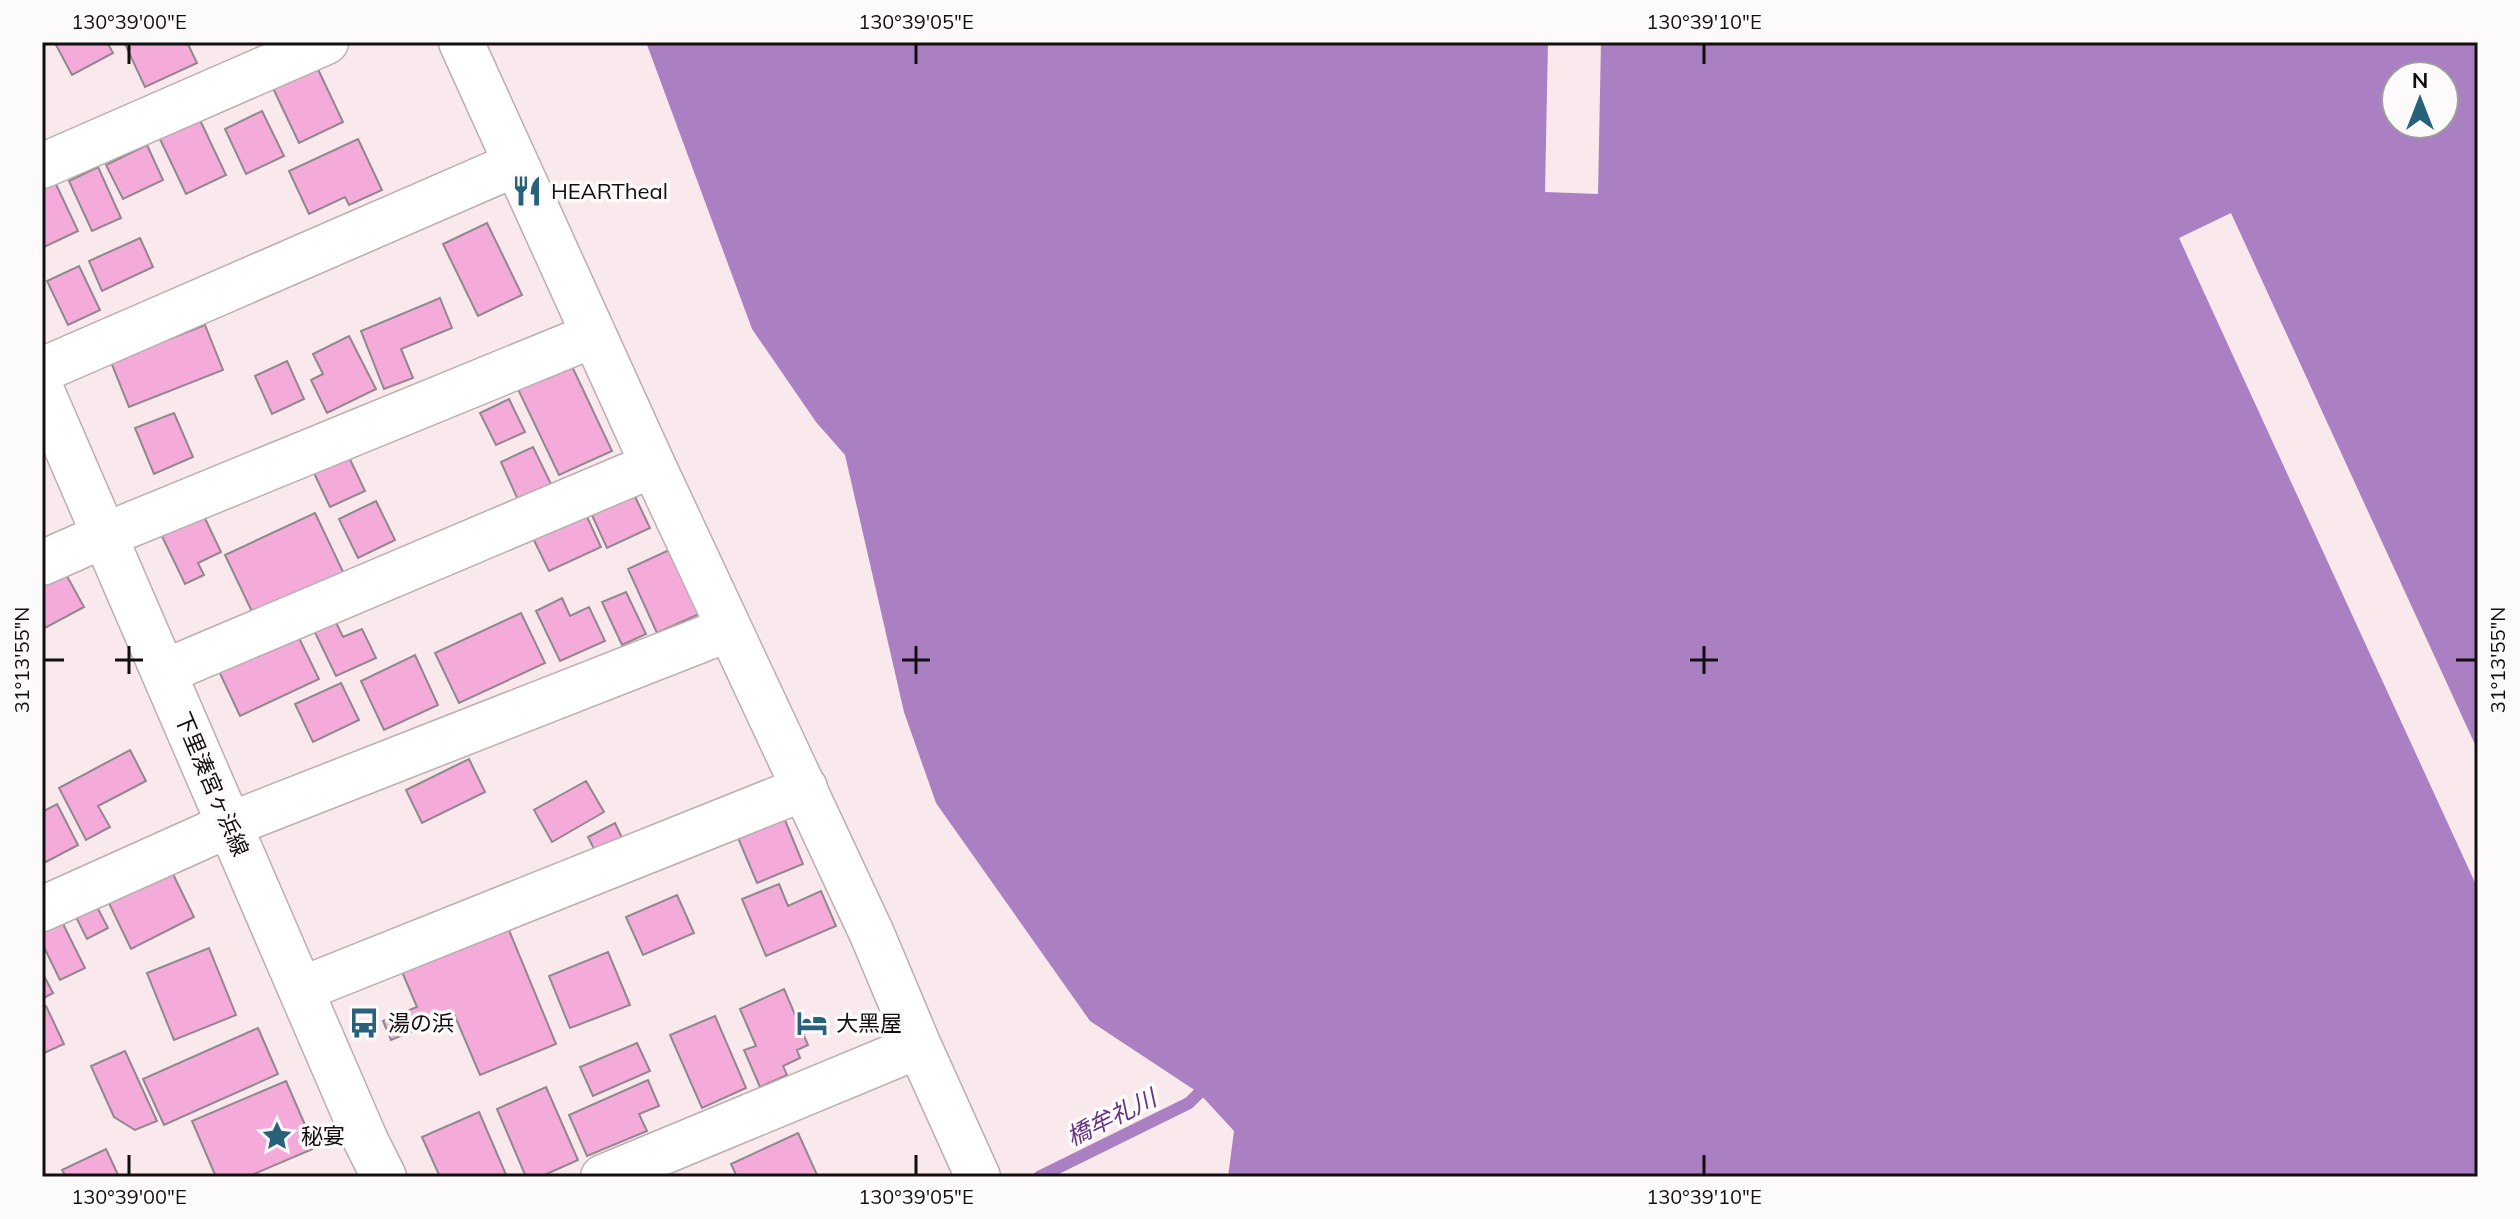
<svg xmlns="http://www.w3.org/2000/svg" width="2520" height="1219" viewBox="0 0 2520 1219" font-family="Mulish,'Noto Sans JP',sans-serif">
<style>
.water{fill:#aa80c2;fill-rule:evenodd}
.pier{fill:#f9e9ec}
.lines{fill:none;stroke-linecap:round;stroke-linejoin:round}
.stream{stroke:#aa80c2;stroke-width:12}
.building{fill:#f4abda;stroke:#92878e;stroke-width:2}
.minor-casing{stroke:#bcaeb0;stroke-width:47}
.secondary-casing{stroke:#bcaeb0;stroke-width:47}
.minor{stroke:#fff;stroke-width:44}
.secondary{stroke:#fff;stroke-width:44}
.ticks{fill:none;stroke:#130e0f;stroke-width:3}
.labels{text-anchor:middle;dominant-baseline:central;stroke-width:7;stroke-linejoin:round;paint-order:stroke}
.poi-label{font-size:22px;fill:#130e0f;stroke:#fdfafb;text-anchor:start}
.street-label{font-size:22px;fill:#130e0f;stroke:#fdfafb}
.water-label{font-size:24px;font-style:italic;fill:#673281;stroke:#fdfafb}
.neatline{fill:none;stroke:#130e0f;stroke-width:3}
.ticks-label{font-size:20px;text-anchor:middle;fill:#130e0f}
</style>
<rect width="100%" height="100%" fill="#f9e9ec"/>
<path class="water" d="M 646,42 L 2478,42 L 2478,1177 L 1228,1177 L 1234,1131 L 1199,1093 L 1090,1021 L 936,803 L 904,712 L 845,455 L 816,422 L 752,329 ZM 2396,76 L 2444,76 L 2444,124 L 2396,124 Z"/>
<path class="pier" d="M 1548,42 L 1601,42 L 1598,194 L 1545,192 Z
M 2231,213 L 2478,751 L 2478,889 L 2179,238 Z"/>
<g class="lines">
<path class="stream" d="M 1039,1177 L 1189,1103 L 1199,1093"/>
</g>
<path class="building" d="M 57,42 L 107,42 L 113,53 L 72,75 L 55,43 Z
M 124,42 L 187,42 L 197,63 L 145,87 Z
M 315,63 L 343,122 L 299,143 L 271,84 Z
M 262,111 L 284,156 L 246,174 L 225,129 Z
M 199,118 L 226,175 L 186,194 L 159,137 Z
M 358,139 L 382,190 L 349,205 L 345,197 L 309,214 L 289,171 Z
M 147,145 L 163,180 L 123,199 L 106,165 Z
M 98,167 L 121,218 L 92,231 L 69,181 Z
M 54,180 L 78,231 L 42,248 L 42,186 Z
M 487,223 L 522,295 L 478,316 L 443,244 Z
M 140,238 L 153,267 L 102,291 L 89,261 Z
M 79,266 L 100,310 L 68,325 L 47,281 Z
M 440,298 L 452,328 L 401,349 L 413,378 L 384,389 L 361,331 Z
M 205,325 L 223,370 L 129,407 L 111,362 Z
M 349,336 L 376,389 L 327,413 L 311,380 L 323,374 L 313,354 Z
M 569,360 L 612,451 L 559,475 L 516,385 Z
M 287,361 L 304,399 L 272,414 L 255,376 Z
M 509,399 L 525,432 L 496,445 L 480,413 Z
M 174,413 L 193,457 L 154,474 L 135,428 Z
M 533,447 L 552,486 L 519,502 L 501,462 Z
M 347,453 L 365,491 L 330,507 L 312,469 Z
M 628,482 L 650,528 L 607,548 L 586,502 Z
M 376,501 L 395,540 L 358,558 L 339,519 Z
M 581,504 L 601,547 L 549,571 L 528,528 Z
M 201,510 L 221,552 L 198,563 L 204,575 L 185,584 L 159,530 Z
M 315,513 L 345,576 L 255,618 L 225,555 Z
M 669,550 L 699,614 L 657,633 L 628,569 Z
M 62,567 L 84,607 L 45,628 L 42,623 L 42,578 Z
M 626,592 L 646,634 L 622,645 L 602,602 Z
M 562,598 L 570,616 L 589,607 L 605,641 L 560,661 L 536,611 Z
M 330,610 L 343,637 L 362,629 L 376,658 L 336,676 L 309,620 Z
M 521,613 L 545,663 L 459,703 L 435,653 Z
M 295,630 L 319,679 L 240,716 L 217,667 Z
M 415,655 L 438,705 L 384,730 L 361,681 Z
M 341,683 L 359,720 L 313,742 L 295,704 Z
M 130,750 L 146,781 L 98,806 L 110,827 L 86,840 L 59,788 Z
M 469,759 L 485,792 L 422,823 L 406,790 Z
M 586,781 L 604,812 L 552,842 L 534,810 Z
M 57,804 L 78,845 L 42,864 L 42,812 Z
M 782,813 L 803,864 L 757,883 L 736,833 Z
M 615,823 L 623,840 L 596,853 L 588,837 Z
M 170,868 L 194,917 L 131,949 L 107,899 Z
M 779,884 L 788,906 L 821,891 L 836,926 L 766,956 L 742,899 Z
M 677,895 L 694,933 L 643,955 L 626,917 Z
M 96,905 L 108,928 L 87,939 L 75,915 Z
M 61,920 L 85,968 L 60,980 L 42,943 L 42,929 Z
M 506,923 L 556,1044 L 480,1075 L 454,1014 L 391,1040 L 383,1021 L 417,1007 L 400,967 Z
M 209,948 L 236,1015 L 174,1040 L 147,973 Z
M 608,952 L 630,1005 L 570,1028 L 549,976 Z
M 42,972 L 53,993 L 42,999 Z
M 784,989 L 808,1045 L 797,1050 L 800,1058 L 783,1066 L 787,1075 L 760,1087 L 744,1050 L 756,1046 L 740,1009 Z
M 46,1006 L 64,1044 L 42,1054 L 42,1008 Z
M 715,1016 L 746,1088 L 702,1108 L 670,1035 Z
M 258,1028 L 278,1074 L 164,1125 L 143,1079 Z
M 637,1043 L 650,1071 L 593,1096 L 580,1067 Z
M 125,1051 L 157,1121 L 135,1130 L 114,1117 L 91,1066 Z
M 648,1080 L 659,1106 L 639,1114 L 647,1131 L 587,1156 L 569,1115 Z
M 286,1081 L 315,1148 L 247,1177 L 216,1177 L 192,1121 Z
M 546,1087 L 578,1160 L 540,1177 L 526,1177 L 497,1109 Z
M 479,1112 L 507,1177 L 440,1177 L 422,1137 Z
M 798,1133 L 818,1177 L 737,1177 L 731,1164 Z
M 106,1149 L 119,1177 L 66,1177 L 62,1170 Z"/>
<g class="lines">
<g class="minor-casing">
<path id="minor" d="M 461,42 L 653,465 L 872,934 L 919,1046 L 978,1177
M 42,166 L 326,42
M 42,370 L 516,164
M 42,563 L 103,536 L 594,335
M 164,672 L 653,465
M 42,909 L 229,825 L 729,629
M 302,989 L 805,788
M 603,1177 L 919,1046"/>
</g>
<g class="secondary-casing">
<path id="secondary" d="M 42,391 L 366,1141 L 384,1177"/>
</g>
<use href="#minor" class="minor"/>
<use href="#secondary" class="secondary"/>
</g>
<path class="ticks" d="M 129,44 L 129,64M 916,44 L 916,64M 1704,44 L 1704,64M 129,646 L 129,674M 916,646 L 916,674M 1704,646 L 1704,674M 44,660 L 64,660M 115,660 L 143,660M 902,660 L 930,660M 1690,660 L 1718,660M 2456,660 L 2476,660M 129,1155 L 129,1175M 916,1155 L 916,1175M 1704,1155 L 1704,1175"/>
<defs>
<g id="restaurant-bare" transform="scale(2.4)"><path d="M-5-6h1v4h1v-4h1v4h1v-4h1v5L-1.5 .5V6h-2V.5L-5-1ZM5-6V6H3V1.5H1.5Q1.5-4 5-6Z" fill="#27617a" stroke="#fdfafb" stroke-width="2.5" paint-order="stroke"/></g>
<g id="bus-bare" transform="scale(2.4)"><path d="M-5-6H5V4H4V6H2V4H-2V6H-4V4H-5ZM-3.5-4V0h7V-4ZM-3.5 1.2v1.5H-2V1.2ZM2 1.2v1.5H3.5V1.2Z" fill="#27617a" stroke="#fdfafb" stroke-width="2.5" paint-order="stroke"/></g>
<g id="hotel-bare" transform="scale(2.4)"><path d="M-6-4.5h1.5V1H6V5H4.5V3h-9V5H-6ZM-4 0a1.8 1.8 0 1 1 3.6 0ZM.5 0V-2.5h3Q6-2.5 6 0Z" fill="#27617a" stroke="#fdfafb" stroke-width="2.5" paint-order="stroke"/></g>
<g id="sight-bare" transform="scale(2.4)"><path d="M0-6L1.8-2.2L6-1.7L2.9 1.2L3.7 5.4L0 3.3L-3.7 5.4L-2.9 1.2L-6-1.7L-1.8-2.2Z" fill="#27617a" stroke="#fdfafb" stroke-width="2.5" paint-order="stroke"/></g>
</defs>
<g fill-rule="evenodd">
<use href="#restaurant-bare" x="527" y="191"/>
<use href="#bus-bare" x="364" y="1023"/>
<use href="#hotel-bare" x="812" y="1023"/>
<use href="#sight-bare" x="277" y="1136"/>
</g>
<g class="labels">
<g class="poi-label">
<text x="551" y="191">HEARTheal</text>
<text x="388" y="1023">湯の浜</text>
<text x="836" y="1023">大黑屋</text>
<text x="301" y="1136">秘宴</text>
</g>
<g class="street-label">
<text transform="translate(212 784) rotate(67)">下里湊宮ヶ浜線</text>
</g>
<g class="water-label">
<text transform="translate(1111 1117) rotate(-26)">橋牟礼川</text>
</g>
</g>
<rect width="2520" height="1219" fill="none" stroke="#fdfafb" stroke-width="88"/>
<g transform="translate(2420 100)"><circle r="38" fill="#fdfafb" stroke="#9f9c9d" stroke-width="2"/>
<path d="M0-6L14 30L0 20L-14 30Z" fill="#27617a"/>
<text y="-12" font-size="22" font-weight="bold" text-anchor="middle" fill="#130e0f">N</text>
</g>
<rect x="44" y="44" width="2432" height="1131" class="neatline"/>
<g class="ticks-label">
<text x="129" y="29">130°39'00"E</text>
<text x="916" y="29">130°39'05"E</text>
<text x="1704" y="29">130°39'10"E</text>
<text transform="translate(22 660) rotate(-90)" y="7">31°13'55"N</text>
<text transform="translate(2498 660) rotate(-90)" y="7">31°13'55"N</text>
<text x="129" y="1204">130°39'00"E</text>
<text x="916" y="1204">130°39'05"E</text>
<text x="1704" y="1204">130°39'10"E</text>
</g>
</svg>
